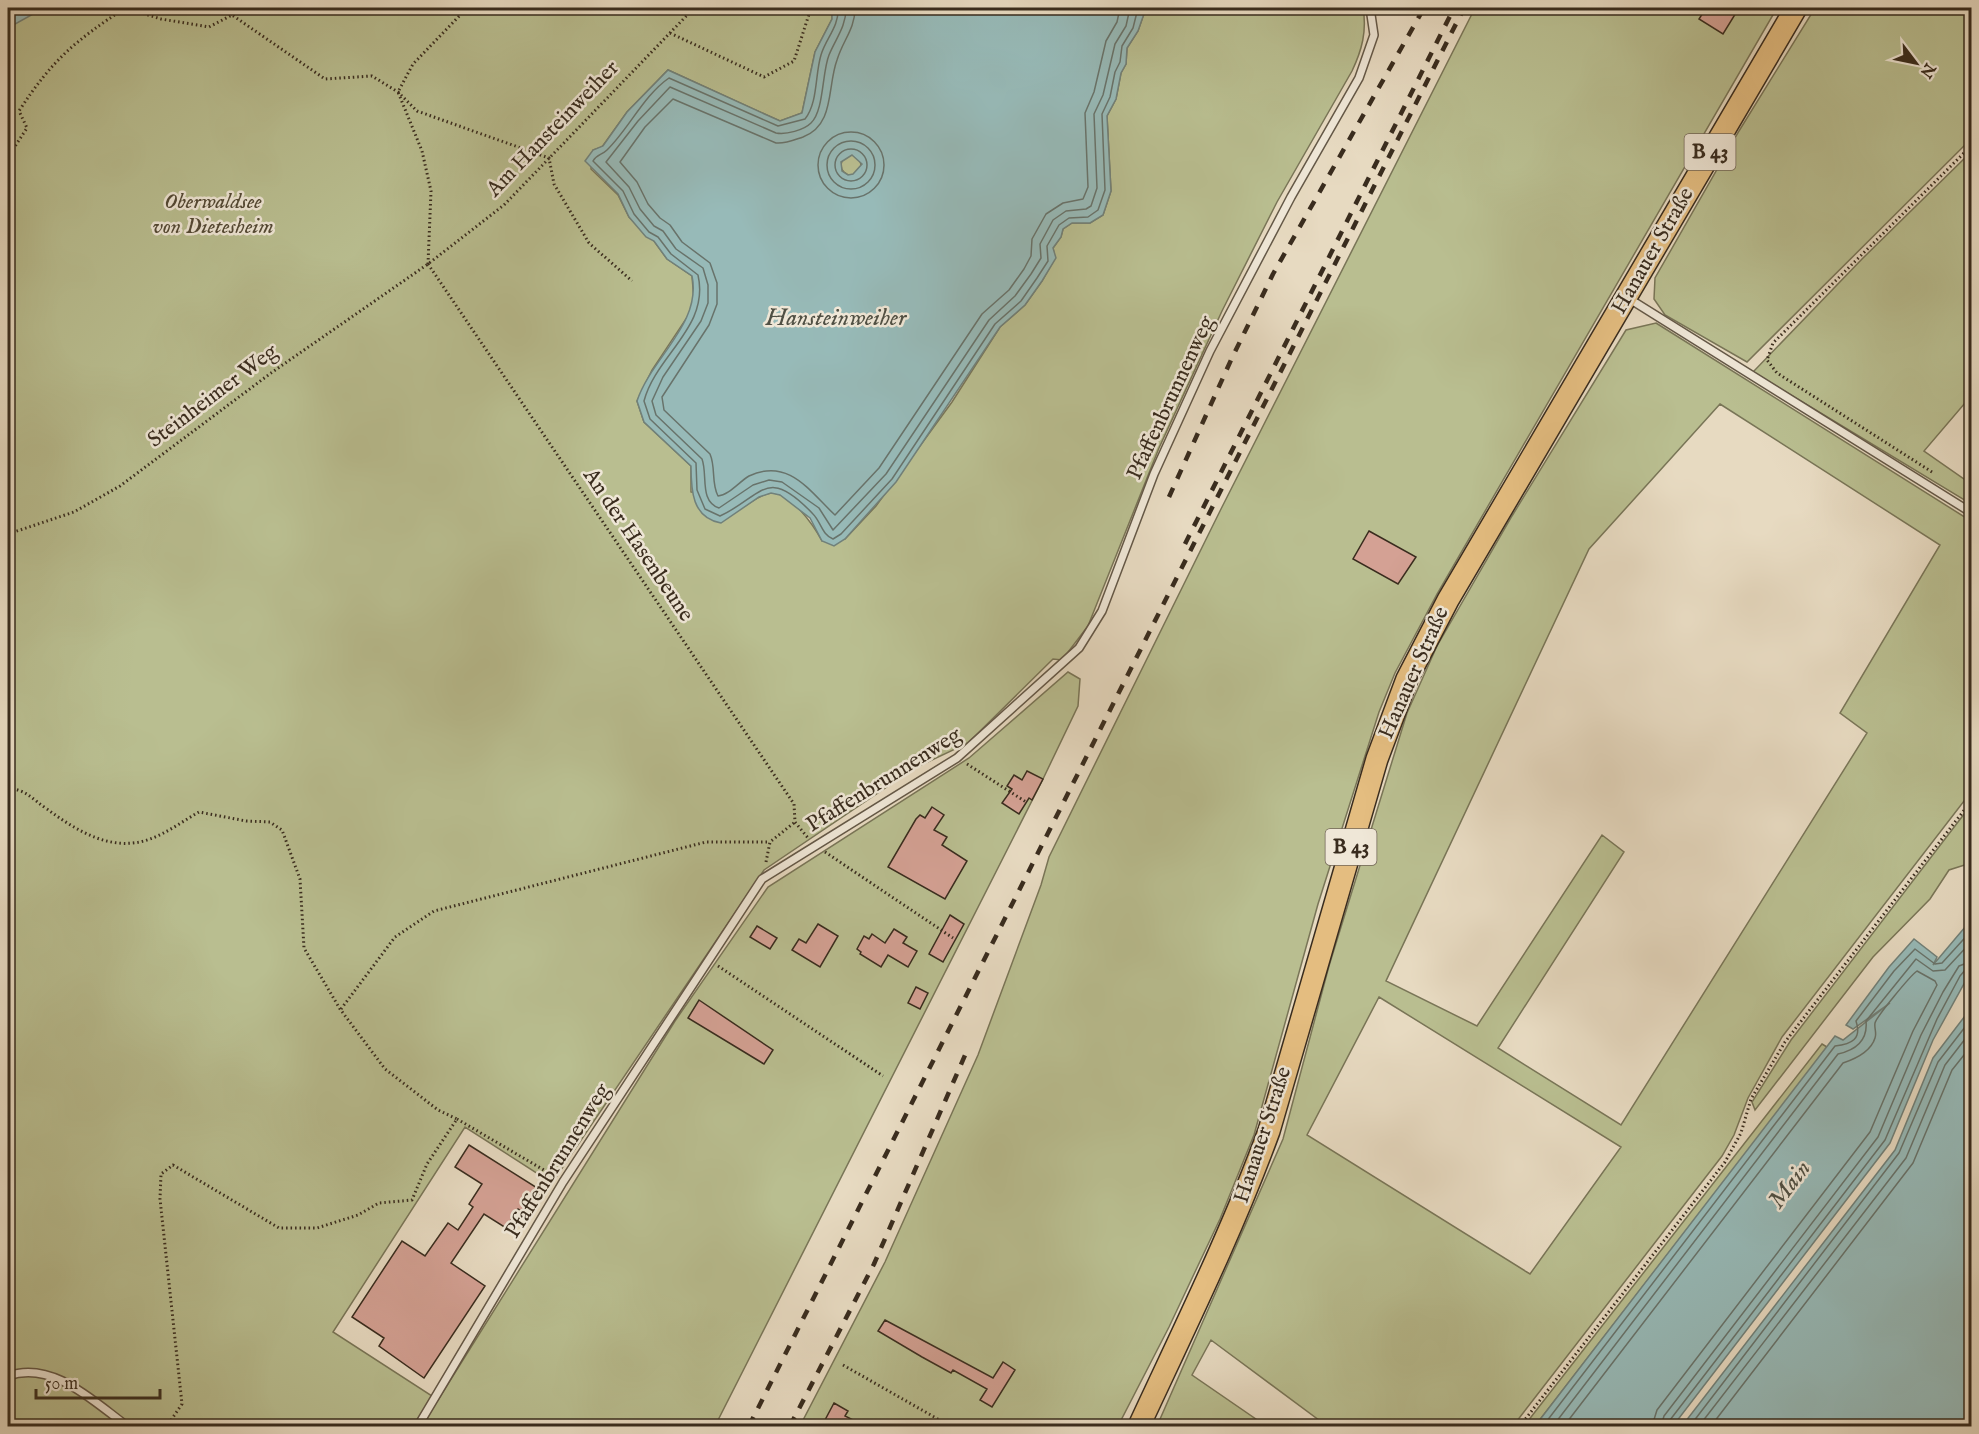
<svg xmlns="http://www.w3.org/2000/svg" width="1979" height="1434" viewBox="0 0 1979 1434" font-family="'IM FELL English',serif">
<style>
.green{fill:#b9be90;stroke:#797557;stroke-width:1.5;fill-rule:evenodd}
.water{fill:#97bab8;stroke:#71817a;stroke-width:1.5;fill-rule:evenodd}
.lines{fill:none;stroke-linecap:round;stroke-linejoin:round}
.shore{stroke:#68736b;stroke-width:1.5}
.building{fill:#d4a194;stroke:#392c1e;stroke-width:1.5}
.lane-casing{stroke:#645847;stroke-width:10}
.primary-casing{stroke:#392c1e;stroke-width:24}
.path{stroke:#392c1e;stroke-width:3;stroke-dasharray:1.5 3;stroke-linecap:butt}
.lane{stroke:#efe7d7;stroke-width:7}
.primary{stroke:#e4bd80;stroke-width:21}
.rail{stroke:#392c1e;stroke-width:4.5;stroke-dasharray:10 10;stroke-linecap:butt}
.labels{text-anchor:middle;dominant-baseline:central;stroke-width:5;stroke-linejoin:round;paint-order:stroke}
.shield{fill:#efe7d7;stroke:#706456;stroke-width:1.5}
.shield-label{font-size:21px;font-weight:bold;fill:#392c1e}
.street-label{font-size:22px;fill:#392c1e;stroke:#efe7d7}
.park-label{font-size:22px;font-style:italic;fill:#534935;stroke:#efe7d7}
.water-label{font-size:24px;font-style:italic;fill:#505044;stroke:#efe7d7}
</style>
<rect width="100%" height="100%" fill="#e7dac1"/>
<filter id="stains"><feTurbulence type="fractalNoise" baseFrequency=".00333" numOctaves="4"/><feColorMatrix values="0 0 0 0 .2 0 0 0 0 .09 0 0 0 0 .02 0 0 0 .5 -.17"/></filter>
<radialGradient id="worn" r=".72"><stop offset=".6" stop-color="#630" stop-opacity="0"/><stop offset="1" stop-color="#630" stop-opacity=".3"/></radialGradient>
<path class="green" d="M 8,8 L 832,8 L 832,19 L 815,52 L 802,113 L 780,121 L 668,70 L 627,112 L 602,147 L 593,150 L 591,169 L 618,195 L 629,217 L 654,241 L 667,259 L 692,276 L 694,301 L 688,316 L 652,370 L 637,401 L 644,422 L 691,466 L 691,492 L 745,506 C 753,501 761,494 771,493 C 791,492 814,526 822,541 L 845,539 L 876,506 L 952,402 L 1000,327 L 1025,305 L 1042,281 L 1055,258 L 1053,248 L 1061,237 L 1063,229 L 1072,223 L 1090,223 L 1103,215 L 1111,191 L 1107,116 L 1116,99 L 1121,73 L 1126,64 L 1127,48 L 1138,31 L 1146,8 L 1363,8 C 1367,31 1362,50 1352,71 L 1277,202 L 1222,311 L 1159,448 L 1088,626 L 1062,660 L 1053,659 L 968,743 L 915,768 L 764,870 L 552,1183 L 465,1127 L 333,1332 L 438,1400 L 675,1021 L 768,887 L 969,758 L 1068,672 L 1080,679 L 1078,706 L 1043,779 L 715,1426 L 8,1426 Z
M 1475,8 L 1777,8 L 1437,594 L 1395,673 L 1379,712 L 1318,904 L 1254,1135 L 1220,1219 L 1169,1327 L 1118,1426 L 800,1426 L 885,1262 L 978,1055 L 1041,885 L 1049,857 L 1221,509 Z
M 1815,8 L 1971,8 L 1971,139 L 1747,362 L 1665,315 L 1654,299 L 1655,278 L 1739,131 Z
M 1971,152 L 1971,396 L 1924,451 L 1971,484 L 1971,504 L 1753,372 L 1862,259 Z
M841 165a10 10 0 1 1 20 0a10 10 0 1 1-20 0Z
M 1656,323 L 1971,521 L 1971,792 L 1782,1037 L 1748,1098 L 1734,1135 L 1722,1156 L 1513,1426 L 1327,1426 L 1211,1340 L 1192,1375 L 1266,1426 L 1157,1426 L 1283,1139 L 1329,966 L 1407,713 L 1437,646 L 1512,516 L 1626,330 ZM 1720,404 L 1940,545 L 1840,713 L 1867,733 L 1621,1125 L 1498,1048 L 1624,852 L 1602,835 L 1477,1026 L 1386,981 L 1589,549 ZM 1379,997 L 1621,1147 L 1530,1274 L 1307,1135 Z
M 1971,805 L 1971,863 L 1949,870 L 1930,899 L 1873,957 L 1755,1110 L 1752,1102 L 1791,1040 Z
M 1822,1044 L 1827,1047 L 1804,1078 L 1535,1426 L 1524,1426 Z"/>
<path class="water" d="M 8,8 L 44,8 L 8,28 Z
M 832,8 L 1146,8 L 1138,31 L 1127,48 L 1126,64 L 1121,73 L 1116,99 L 1107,116 L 1111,191 L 1103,215 L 1090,223 L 1072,223 L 1063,229 L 1061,237 L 1053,248 L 1056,258 L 1042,281 L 1025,305 L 1000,327 L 896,482 L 845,539 L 834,546 L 822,541 L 810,518 L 780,495 L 771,493 L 759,497 L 721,523 C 692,518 691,490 691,466 L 644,422 L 637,401 C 651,358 702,324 692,276 L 667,259 L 654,241 L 646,237 L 629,217 L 618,194 L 585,161 L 593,150 L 603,146 L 627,112 L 668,70 L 780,121 L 802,113 L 815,52 L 832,19 ZM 852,155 L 862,164 L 853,174 L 848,175 L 842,171 L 841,162 Z
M 1971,920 L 1971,971 L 1933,1040 L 1890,1143 L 1673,1426 L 1535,1426 L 1835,1036 L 1843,1040 L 1890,1003 L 1853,1029 L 1846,1025 L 1889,967 L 1914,939 L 1937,957 L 1933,965 Z
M 1971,1008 L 1971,1426 L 1682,1426 L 1895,1150 L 1933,1058 Z"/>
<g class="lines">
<path class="shore" d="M 838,8 C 839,27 826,38 821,55 C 815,74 818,103 805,119 L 778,126 L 669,78 C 644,95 628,130 607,150 C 602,155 597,154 593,161 L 623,191 L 634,214 L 649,232 L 658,237 L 671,254 L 698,275 C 710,327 656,355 644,401 L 650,419 L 696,463 L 697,490 L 705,509 L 720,516 C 762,497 766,464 813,514 C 821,522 822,535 833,539 L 841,534 L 892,479 L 995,324 L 1021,301 L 1037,278 L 1048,261 L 1047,246 L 1059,225 L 1069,218 L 1088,217 L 1098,210 L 1105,190 L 1102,114 L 1110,97 L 1115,72 L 1120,62 L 1122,46 L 1133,28 L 1138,8
M 846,8 C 846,27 836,38 829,55 C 822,72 824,111 811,123 C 804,130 786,135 776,133 L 670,87 L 638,121 L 606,162 L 629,187 L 640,209 L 654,226 L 663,231 L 676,249 L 703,268 L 708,285 L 708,303 L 701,321 L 663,377 L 652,401 L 656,415 L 702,459 C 708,475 699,501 719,508 L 753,485 L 769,480 L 782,482 L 819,508 L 833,530 L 886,474 L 989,320 L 1015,296 L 1031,274 L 1041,258 L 1040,244 L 1053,220 L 1066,211 L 1086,209 L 1091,206 L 1097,188 L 1094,114 L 1103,95 L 1115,44 L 1126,26 L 1130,8
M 855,8 C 855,29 843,40 837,60 C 827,87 835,125 803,137 C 794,140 785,144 776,143 L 673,99 L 645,127 L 620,162 L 637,182 L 648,204 L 660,218 L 670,225 L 682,242 L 710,263 L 717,283 L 717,304 L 709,325 L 662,397 L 664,410 L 710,454 C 716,468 711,483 718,496 C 729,495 739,482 749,476 C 789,457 810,492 835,515 L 879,468 L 982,314 L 1009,290 L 1024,269 L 1031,256 L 1032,239 L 1046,214 L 1063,203 L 1083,199 L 1088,187 L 1085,113 L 1094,92 L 1106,41 L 1117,22 L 1120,8
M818 165a33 33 0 1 1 66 0a33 33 0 1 1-66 0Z
M827 165a24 24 0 1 1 48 0a24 24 0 1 1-48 0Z
M835 165a16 16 0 1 1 32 0a16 16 0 1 1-32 0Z
M 1543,1426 L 1835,1046 C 1852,1044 1862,1039 1856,1021 L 1894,971 L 1915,949 L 1935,964 L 1942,963 L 1972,930
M 1553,1426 L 1838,1054 C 1856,1050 1868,1041 1866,1021 L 1916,959 L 1933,971 L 1945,970 L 1972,941
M 1564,1426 L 1843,1063 C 1855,1059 1871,1051 1875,1038 C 1877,1033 1874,1028 1875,1023 C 1877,1016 1910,976 1917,971 L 1935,981 L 1937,985 L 1913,1031 L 1870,1132 L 1657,1410 L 1652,1426
M 1661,1426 L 1664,1416 L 1878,1137 L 1921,1035 L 1943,992 L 1959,966 L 1972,961
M 1669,1426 L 1670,1420 L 1885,1140 L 1937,1019 L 1960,976 L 1966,969 L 1972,968
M 1690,1426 L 1899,1153 L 1938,1062 L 1972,1018
M 1699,1426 L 1906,1158 L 1945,1065 L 1972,1030
M 1711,1426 L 1913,1163 L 1952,1070 L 1972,1045"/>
</g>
<path class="building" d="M 1706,8 L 1739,8 L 1723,34 L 1699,19 Z
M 1369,531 L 1416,557 L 1398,584 L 1353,559 Z
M 1027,771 L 1043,779 L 1032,800 L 1029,798 L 1019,814 L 1002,803 L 1012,789 L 1007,786 L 1014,775 L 1022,780 Z
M 932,807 L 944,815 L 934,830 L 947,837 L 942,845 L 967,861 L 945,899 L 888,867 L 916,819 L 920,815 L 925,818 Z
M 950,915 L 964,924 L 943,962 L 929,954 Z
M 818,924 L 838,936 L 820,967 L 792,950 L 799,939 L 806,943 Z
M 757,926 L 777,938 L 770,949 L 750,937 Z
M 894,929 L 907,937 L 903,943 L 917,951 L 908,967 L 888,955 L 881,967 L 860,954 L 861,952 L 857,949 L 864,936 L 869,939 L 872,934 L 885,943 Z
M 916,987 L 928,993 L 920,1009 L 908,1003 Z
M 699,1000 L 773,1050 L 764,1064 L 688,1018 Z
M 469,1145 L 542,1191 L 527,1214 L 518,1209 L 506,1228 L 484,1214 L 451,1263 L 485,1286 L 424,1378 L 379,1346 L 384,1338 L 352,1317 L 402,1241 L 425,1256 L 448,1223 L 458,1230 L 473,1207 L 469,1204 L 482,1184 L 455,1167 Z
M 885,1320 L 993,1378 L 1003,1362 L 1015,1370 L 992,1407 L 980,1400 L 987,1389 L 953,1370 L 951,1373 L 922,1357 L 878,1331 Z
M 834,1403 L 848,1411 L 845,1416 L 865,1426 L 826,1426 L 828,1422 L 825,1420 Z"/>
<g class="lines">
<g class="lane-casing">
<path id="lane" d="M 1628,298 L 1972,513
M 8,1376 C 52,1360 93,1401 127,1426
M 418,1426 L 563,1182 L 762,879 L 957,758 L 1079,648 L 1102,611 L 1154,474 L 1210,351 L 1291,197 L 1359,78 L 1374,35 L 1370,8"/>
</g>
<g class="primary-casing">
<path id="primary" d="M 1139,1426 C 1184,1329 1232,1232 1269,1131 L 1377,759 L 1407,679 L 1448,600 L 1796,8"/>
</g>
<path class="path" d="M 126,8 L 161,19 L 209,27 L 232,15 L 325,79 L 372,76 L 398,92 L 417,111 L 549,158 L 554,184 L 589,243 L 632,281
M 226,8 L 232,15
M 670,33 L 764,77 L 794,61 L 811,8
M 8,157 L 27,128 L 19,111 C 52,60 75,41 125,8
M 428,264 L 794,804 L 795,822 L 808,838
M 428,264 L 431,191 L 422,151 L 398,92 L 413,64 L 467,8
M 1932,472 L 1777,373 L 1767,360 L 1773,343 L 1972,145
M 8,534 L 74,512 L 120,486 L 271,373 L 428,264 L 504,205 L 694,8
M 967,764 L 1026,802
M 8,788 C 27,790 32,799 47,809 C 77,831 112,853 150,839 C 167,833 183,821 199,812 L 246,821 L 270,822 L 282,830 L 300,879 L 304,948 L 340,1009 L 385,1069 L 438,1110 L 457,1119 L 427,1164 L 412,1200 L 379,1203 L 358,1215 L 317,1228 L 279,1228 L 173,1165 L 161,1174 L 160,1199 L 182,1404 L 167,1426
M 825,852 L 953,938
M 766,862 L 770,842 L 795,822
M 718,966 L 883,1076
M 341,1009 L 395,937 L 434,911 L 706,842 L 770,842
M 457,1119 L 554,1176
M 843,1365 L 950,1426
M 1520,1426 L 1725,1162 L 1741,1133 L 1751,1099 L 1785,1042 L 1972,800"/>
<use href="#lane" class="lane"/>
<use href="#primary" class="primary"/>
<path class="rail" d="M 1169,497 L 1231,360 L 1273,274 L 1424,8
M 1185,544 L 1454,8
M 749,1426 L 1464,8
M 790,1426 L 874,1264 L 966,1053"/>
</g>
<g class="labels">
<g class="shield">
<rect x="1684.5" y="134" width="51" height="36" rx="4.5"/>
<rect x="1325.5" y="829" width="51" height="36" rx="4.5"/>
</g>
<g class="shield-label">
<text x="1710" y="152">B 43</text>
<text x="1351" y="847">B 43</text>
</g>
<g class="street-label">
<text transform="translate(553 129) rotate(-46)">Am Hansteinweiher</text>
<text transform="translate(1653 251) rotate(-60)">Hanauer Straße</text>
<text transform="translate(213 396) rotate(-37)">Steinheimer Weg</text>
<text transform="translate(1171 398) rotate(-65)">Pfaffenbrunnenweg</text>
<text transform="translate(638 545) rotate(56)">An der Hasenbeune</text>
<text transform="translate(1414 673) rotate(-66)">Hanauer Straße</text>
<text transform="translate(884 780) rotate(-32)">Pfaffenbrunnenweg</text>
<text transform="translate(1263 1135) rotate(-72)">Hanauer Straße</text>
<text transform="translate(558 1161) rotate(-58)">Pfaffenbrunnenweg</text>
</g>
<g class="park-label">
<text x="213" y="202">Oberwaldsee<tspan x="213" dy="25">von Dietesheim</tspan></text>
</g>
<g class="water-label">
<text x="836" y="318">Hansteinweiher</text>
<text transform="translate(1790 1185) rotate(-53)">Main</text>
</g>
</g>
<rect width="1979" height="1434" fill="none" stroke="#e7dac1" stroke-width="30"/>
<rect x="9" y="9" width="1961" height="1416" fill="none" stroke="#392c1e" stroke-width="3"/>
<rect x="15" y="15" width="1949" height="1404" fill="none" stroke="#392c1e" stroke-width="1.5"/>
<g transform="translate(1916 63) rotate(122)" stroke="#efe7d7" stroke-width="4.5" paint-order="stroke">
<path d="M0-4.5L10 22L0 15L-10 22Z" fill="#392c1e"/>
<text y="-9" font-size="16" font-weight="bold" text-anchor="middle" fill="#392c1e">N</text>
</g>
<path d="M36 1389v9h124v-9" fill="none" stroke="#392c1e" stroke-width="3"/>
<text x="45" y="1389" font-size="18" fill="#392c1e" stroke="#efe7d7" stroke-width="4.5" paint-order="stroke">50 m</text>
<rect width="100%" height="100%" filter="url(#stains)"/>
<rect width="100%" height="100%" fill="url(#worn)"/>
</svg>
